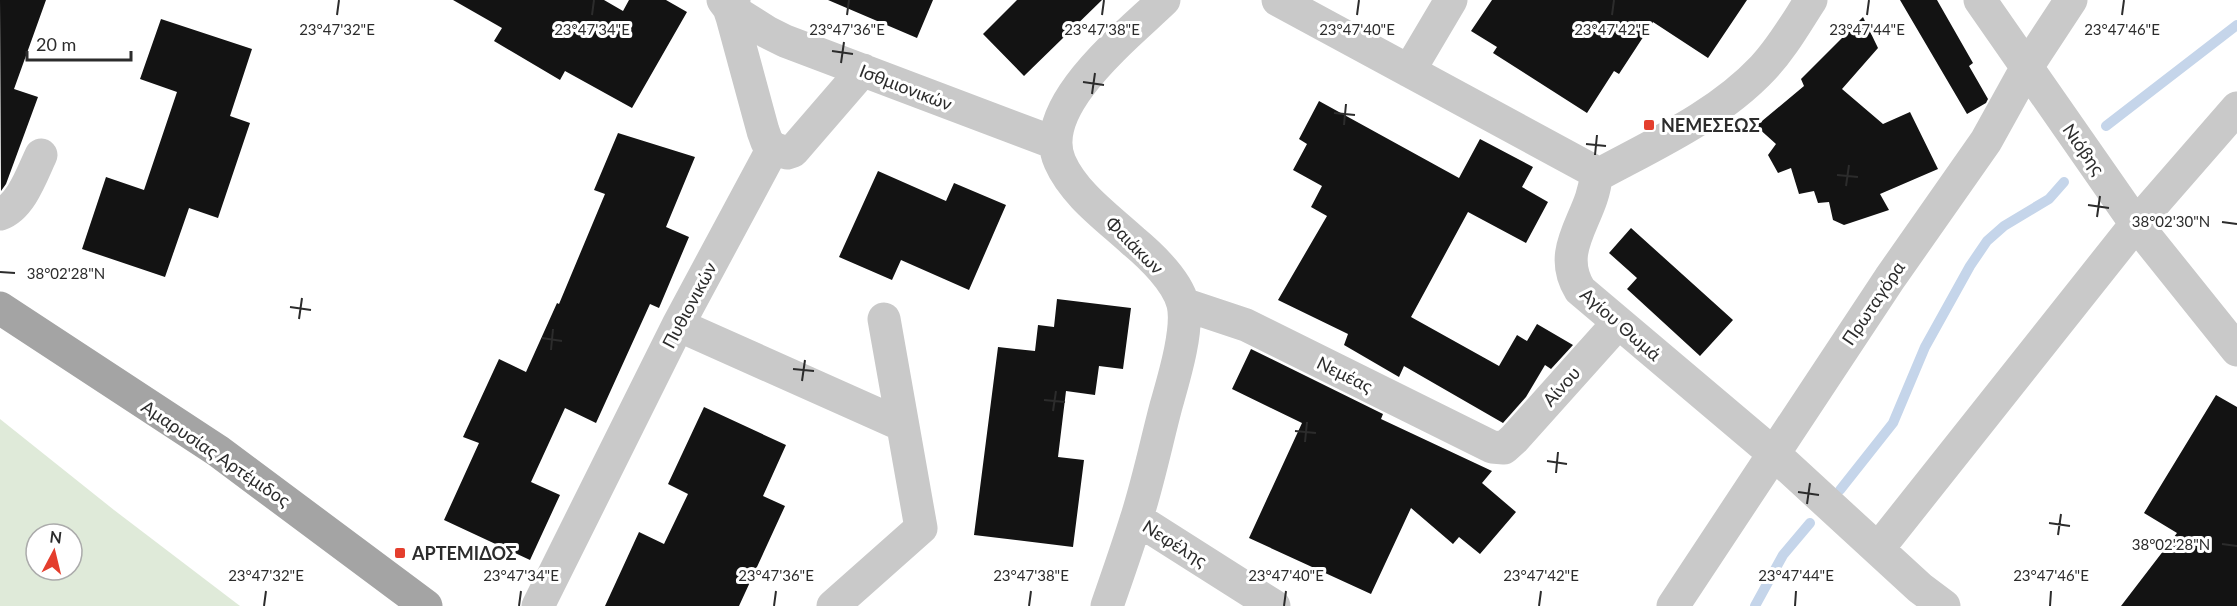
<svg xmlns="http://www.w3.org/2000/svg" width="2237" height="606" viewBox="0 0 2237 606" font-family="Lato,sans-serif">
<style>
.green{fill:#dfead9;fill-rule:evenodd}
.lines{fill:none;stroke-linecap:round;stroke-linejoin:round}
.stream{stroke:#c5d5ea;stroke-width:10}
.building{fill:#131313}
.minor{stroke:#c9c9c9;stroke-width:33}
.major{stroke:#a4a4a4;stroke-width:33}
.ticks{fill:none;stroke:#2c2c2c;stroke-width:2}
.poi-dot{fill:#e43e2d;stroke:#fff;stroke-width:2}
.labels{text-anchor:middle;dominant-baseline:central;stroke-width:6;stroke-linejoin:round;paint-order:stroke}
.street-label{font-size:18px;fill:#2c2c2c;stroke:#fff}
.poi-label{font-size:18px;font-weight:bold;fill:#2c2c2c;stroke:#fff;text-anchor:start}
.ticks-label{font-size:15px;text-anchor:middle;fill:#2c2c2c;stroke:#fff;stroke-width:6;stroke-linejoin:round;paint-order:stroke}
</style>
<rect width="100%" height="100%" fill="#fff"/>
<path class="green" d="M 0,419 L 114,510 L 240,606 L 0,606 ZM 36,534 L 72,534 L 72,570 L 36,570 Z"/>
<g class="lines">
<path class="stream" d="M 2106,126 L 2237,25
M 1840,490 L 1893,423 L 1925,347 L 1970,266 L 1987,241 L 2004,226 L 2049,199 L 2064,182
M 1755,606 L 1783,555 L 1810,523"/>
</g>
<path class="building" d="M 0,0 L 46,0 L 14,89 L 38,97 L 6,184 L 1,191 Z
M 453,0 L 604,0 L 623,11 L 629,0 L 666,0 L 687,12 L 632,108 L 565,71 L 560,80 L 494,41 L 502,28 Z
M 828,0 L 933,0 L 917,38 Z
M 1017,0 L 1102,0 L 1024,76 L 983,34 Z
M 1492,0 L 1747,0 L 1708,58 L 1653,22 L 1619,74 L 1614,71 L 1587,113 L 1493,53 L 1497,47 L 1471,31 Z
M 1900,0 L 1937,0 L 1973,63 L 1969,66 L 1988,99 L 1986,103 L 1967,114 Z
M 1863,17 L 1878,48 L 1842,89 L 1883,124 L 1910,112 L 1938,169 L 1880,194 L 1889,210 L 1844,225 L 1833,220 L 1829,202 L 1818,203 L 1814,191 L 1799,194 L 1791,168 L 1778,173 L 1768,155 L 1776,144 L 1756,126 L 1804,86 L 1801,79 Z
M 161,19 L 252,49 L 230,116 L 250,123 L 218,218 L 189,208 L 165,277 L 82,249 L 106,177 L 144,190 L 177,92 L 140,79 Z
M 1319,101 L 1459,178 L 1480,139 L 1533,167 L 1522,187 L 1548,202 L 1526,243 L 1468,212 L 1411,317 L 1499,366 L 1517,335 L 1527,341 L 1537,324 L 1573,345 L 1551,369 L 1545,365 L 1526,397 L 1503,423 L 1404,366 L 1399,377 L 1344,345 L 1348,334 L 1278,300 L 1327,216 L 1311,207 L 1322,186 L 1293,170 L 1307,144 L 1299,139 Z
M 618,133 L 695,157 L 666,227 L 689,237 L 659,308 L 650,304 L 596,423 L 565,408 L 531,482 L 560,495 L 530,560 L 444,520 L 479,443 L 463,437 L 499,359 L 526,372 L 557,303 L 559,304 L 605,194 L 594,190 Z
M 878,171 L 946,201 L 954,183 L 1006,205 L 969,290 L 901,260 L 892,280 L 839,257 Z
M 1631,228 L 1733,320 L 1700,356 L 1627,289 L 1637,278 L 1609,253 Z
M 1057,299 L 1131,308 L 1123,369 L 1099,366 L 1095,395 L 1066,391 L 1058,457 L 1084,460 L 1073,547 L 974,535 L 998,347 L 1035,351 L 1038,325 L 1054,327 Z
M 1251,349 L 1383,414 L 1381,419 L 1492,471 L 1482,483 L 1516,512 L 1480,554 L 1459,537 L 1453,544 L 1411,508 L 1371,594 L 1249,538 L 1302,423 L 1232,389 Z
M 2216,395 L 2237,407 L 2237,606 L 2121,606 L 2177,533 L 2144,513 Z
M 704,407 L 786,445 L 763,496 L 785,506 L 739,606 L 605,606 L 639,532 L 664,544 L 688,494 L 668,484 Z"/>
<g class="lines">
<path class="minor" d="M 734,0 L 729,8 L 767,32 L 785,41 L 1055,143
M 1278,0 L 1590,169 L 1596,176 C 1593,218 1554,248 1580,290 L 1774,454 L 1920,588 L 1944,606
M 1980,0 L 2136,224 L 2237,350
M 1409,71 L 1451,0
M 773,148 L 787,153 L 793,151 L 863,70
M 1596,176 C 1653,145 1718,116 1763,68 C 1782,48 1796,23 1811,0
M 0,214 C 21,207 32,174 41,155
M 1183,304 L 1246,325 L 1492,447 L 1504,448 L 1514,439 L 1618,323
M 678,325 L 902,425
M 1137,519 L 1274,606
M 1878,549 L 2136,224 L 2237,108
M 538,606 L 678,325 L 773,148 L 767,142 L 763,131 L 732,17 L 729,8 L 723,0
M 833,606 L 921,528 L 884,319
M 1107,606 C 1117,577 1127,549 1136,520 C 1148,483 1156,444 1166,406 C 1173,381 1189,330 1183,304 C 1177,281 1151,256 1133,241 C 1108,218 1074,194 1060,162 C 1035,107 1129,34 1164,0
M 1673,606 L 1890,278 L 1986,141 L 2027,67 L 2071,0"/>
<path class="major" d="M 0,308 L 218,451 L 426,606"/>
</g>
<path class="ticks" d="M 337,15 L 339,0M 592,15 L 594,0M 847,15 L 849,0M 1102,15 L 1104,0M 1357,15 L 1359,0M 1612,15 L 1614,0M 1867,15 L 1869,0M 2122,15 L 2124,0M 832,51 L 853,54M 841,63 L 844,42M 1083,82 L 1104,85M 1092,94 L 1095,73M 1334,113 L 1355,115M 1344,125 L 1346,104M 1586,144 L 1606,146M 1595,155 L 1597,135M 1837,175 L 1858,177M 1846,186 L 1849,165M 2088,205 L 2109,208M 2097,217 L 2100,196M 2222,222 L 2237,224M 0,272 L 15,273M 290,307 L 311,310M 299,319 L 302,298M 542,338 L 562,341M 551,350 L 553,329M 793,369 L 814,371M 802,381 L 805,360M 1044,400 L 1065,402M 1053,411 L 1056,391M 1295,431 L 1316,433M 1305,442 L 1307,422M 1547,461 L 1567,464M 1556,473 L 1558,452M 1798,492 L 1819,495M 1807,504 L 1810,483M 2049,523 L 2070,526M 2058,535 L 2061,514M 2222,544 L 2237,546M 264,606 L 266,591M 519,606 L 521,591M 774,606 L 776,591M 1029,606 L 1031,591M 1284,606 L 1286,591M 1539,606 L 1541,591M 1795,606 L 1796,591M 2050,606 L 2051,591"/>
<g class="poi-dot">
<rect x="1643" y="119" width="12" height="12" rx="3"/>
<rect x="394" y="547" width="12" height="12" rx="3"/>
</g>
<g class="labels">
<g class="street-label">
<text transform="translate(906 87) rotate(21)">Ισθμιονικών</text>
<text transform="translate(2084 149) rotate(55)">Νιόβης</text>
<text transform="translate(1135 245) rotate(45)">Φαιάκων</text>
<text transform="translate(1873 303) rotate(-56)">Πρωταγόρα</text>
<text transform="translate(689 305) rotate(-62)">Πυθιονικών</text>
<text transform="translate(1621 324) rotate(41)">Αγίου Θωμά</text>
<text transform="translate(1345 374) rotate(26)">Νεμέας</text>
<text transform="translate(1561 386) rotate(-48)">Αίνου</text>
<text transform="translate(216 453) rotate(34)">Αμαρυσίας Αρτέμιδος</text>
<text transform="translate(1175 543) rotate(32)">Νεφέλης</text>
</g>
<g class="poi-label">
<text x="1661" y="125">ΝΕΜΕΣΕΩΣ</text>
<text x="412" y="553">ΑΡΤΕΜΙΔΟΣ</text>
</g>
</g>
<g class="ticks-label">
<text x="337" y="35">23°47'32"E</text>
<text x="592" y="35">23°47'34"E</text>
<text x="847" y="35">23°47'36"E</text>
<text x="1102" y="35">23°47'38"E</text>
<text x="1357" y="35">23°47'40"E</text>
<text x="1612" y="35">23°47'42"E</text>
<text x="1867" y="35">23°47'44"E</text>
<text x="2122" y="35">23°47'46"E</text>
<text x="2171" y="227">38°02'30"N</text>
<text x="66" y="279">38°02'28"N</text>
<text x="2171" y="550">38°02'28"N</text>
<text x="266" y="581">23°47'32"E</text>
<text x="521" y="581">23°47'34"E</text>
<text x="776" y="581">23°47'36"E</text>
<text x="1031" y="581">23°47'38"E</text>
<text x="1286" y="581">23°47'40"E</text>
<text x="1541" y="581">23°47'42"E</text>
<text x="1796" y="581">23°47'44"E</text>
<text x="2051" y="581">23°47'46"E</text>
</g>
<g transform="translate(54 552) rotate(7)"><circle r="28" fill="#ffffff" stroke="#ababab" stroke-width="1.5"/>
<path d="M0-4.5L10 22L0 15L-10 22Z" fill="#e43e2d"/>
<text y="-9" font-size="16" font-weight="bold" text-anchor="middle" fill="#2c2c2c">N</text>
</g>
<path d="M27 51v9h104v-9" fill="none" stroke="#2c2c2c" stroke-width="3"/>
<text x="36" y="51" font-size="18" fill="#2c2c2c" stroke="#ffffff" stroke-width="4.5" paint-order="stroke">20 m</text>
</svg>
